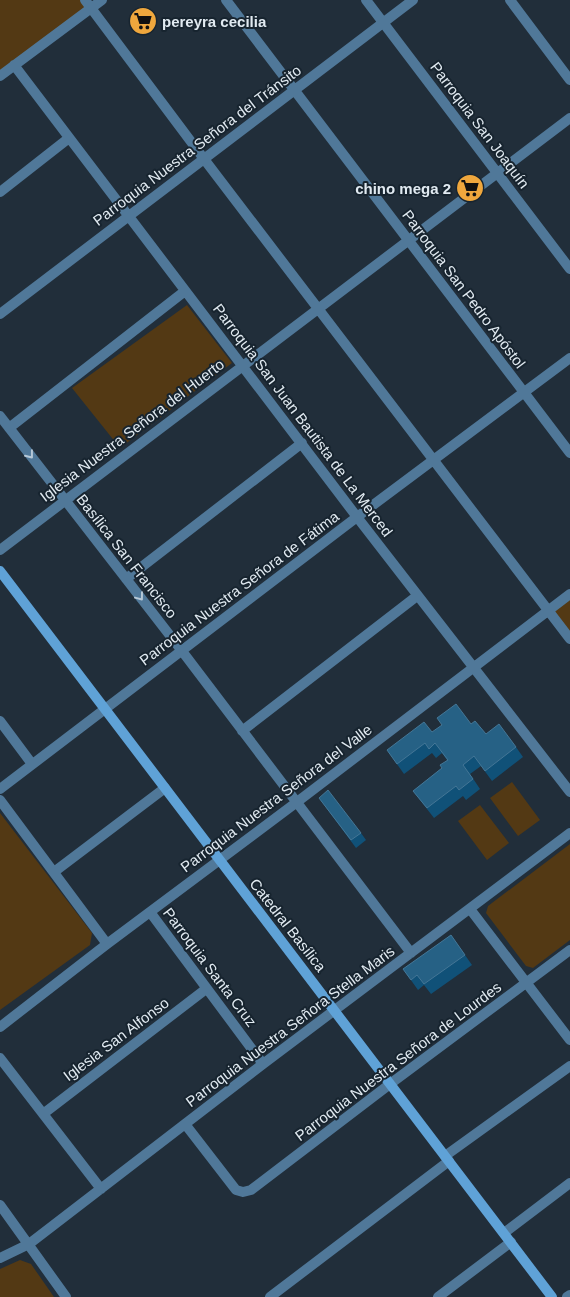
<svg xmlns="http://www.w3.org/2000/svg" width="570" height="1297" viewBox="0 0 570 1297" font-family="Helvetica,sans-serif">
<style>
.green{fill:#533914}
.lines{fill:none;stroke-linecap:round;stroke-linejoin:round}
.street{stroke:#507899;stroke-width:10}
.secondary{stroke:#5fa2d7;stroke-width:10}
.wall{fill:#105178}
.building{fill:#266185;stroke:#447696}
.oneway{stroke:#b6c8d7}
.labels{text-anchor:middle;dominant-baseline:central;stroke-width:4;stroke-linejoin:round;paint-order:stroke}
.poi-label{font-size:15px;font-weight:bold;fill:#e1eaf1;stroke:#17242f;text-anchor:start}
.street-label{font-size:15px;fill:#e1eaf1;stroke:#17242f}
</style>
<rect width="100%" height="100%" fill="#212e3a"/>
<path class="green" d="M 0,0 L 84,0 L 89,8 L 0,76 Z
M 187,305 L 232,363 L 120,448 L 72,388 Z
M 570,594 L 570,638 L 549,610 Z
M 512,782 L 540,820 L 518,836 L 490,798 Z
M 480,805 L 509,843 L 487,860 L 458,821 Z
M 0,813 L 92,933 L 90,945 L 0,1010 Z
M 570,844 L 570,940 L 533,968 L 526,966 L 486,913 L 488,906 Z
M 20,1260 L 31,1264 L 54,1297 L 0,1297 L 0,1269 Z"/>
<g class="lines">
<path class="street" d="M 85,0 L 204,159 L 570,639
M 226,0 L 570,453
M 366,0 L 570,269
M 510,0 L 570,80
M 14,65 L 357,517 L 570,792
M 0,76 L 102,0
M 0,192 L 69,138
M 0,314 L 413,0
M 0,416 L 182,651 L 411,953
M 9,428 L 185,291
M 0,550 L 570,118
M 126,579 L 302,443
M 0,721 L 32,764
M 242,731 L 417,596
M 0,789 L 357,517 L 570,358
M 0,800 L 107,944
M 54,872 L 165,788
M 470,909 L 570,1040
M 150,912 L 263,1064
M 0,1027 L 107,944 L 297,802 L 570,594
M 0,1058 L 101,1189
M 43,1114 L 206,989
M 185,1124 L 236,1190 L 243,1192 L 251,1190 L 390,1084 L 570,950
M 445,1156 L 570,1066
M 0,1205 L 66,1297
M 504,1233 L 570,1183
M 0,1258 L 29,1244 L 263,1064 L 570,833
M 270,1297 L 449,1161
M 438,1297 L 511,1242
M 567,1297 L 570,1295"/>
<path class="secondary" d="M 0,571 L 552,1297"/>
</g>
<path class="wall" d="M 471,724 L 486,734 L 516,747 L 523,757 L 492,781 L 481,766 L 470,774 L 480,789 L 466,800 L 463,796 L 434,818 L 413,791 L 442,768 L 447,760 L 442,753 L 436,758 L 432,753 L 404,774 L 387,750 L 432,732 Z
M 319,798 L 361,833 L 366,840 L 356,848 Z
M 451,935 L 472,965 L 431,994 L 424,985 L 418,990 L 403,969 Z"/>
<path class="building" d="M 456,704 L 471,724 L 475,721 L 486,734 L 499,724 L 516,747 L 485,771 L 474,756 L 463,765 L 473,779 L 459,790 L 456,786 L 427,808 L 413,791 L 442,768 L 440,765 L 448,760 L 435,743 L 429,749 L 425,743 L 397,764 L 387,750 L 424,722 L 432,732 L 442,725 L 437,718 Z
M 328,790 L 361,833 L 351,840 L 319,798 Z
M 451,935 L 465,955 L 424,984 L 417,975 L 411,980 L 403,969 Z"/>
<defs><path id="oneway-chevron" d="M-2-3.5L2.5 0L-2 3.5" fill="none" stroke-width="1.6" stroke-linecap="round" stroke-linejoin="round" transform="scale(1.25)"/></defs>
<g class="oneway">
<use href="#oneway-chevron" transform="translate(30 455) rotate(52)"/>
<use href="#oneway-chevron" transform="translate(140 597) rotate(53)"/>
</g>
<defs>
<g id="supermarket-disc" transform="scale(1.4375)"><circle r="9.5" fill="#efa73d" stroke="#17242f"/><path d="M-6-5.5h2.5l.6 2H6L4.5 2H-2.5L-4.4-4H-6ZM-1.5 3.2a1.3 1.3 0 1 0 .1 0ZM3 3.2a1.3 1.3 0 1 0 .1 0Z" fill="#111"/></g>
</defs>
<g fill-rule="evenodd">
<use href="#supermarket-disc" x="143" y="21"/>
<use href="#supermarket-disc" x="470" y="188"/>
</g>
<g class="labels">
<g class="poi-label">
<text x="162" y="21">pereyra cecilia</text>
<text x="451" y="188" text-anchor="end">chino mega 2</text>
</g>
<g class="street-label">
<text transform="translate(480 125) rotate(53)">Parroquia San Joaquín</text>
<text transform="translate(197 145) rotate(-37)">Parroquia Nuestra Señora del Tránsito</text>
<text transform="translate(464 289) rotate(53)">Parroquia San Pedro Apóstol</text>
<text transform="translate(303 420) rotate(53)">Parroquia San Juan Bautista de La Merced</text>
<text transform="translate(132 430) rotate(-37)">Iglesia Nuestra Señora del Huerto</text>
<text transform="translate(127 556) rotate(52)">Basílica San Francisco</text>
<text transform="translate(239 588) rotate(-37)">Parroquia Nuestra Señora de Fátima</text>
<text transform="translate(276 798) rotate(-37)">Parroquia Nuestra Señora del Valle</text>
<text transform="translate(288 925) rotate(52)">Catedral Basílica</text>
<text transform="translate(210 967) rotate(53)">Parroquia Santa Cruz</text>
<text transform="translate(290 1026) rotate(-37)">Parroquia Nuestra Señora Stella Maris</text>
<text transform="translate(116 1039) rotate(-37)">Iglesia San Alfonso</text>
<text transform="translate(398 1061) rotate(-37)">Parroquia Nuestra Señora de Lourdes</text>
</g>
</g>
</svg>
